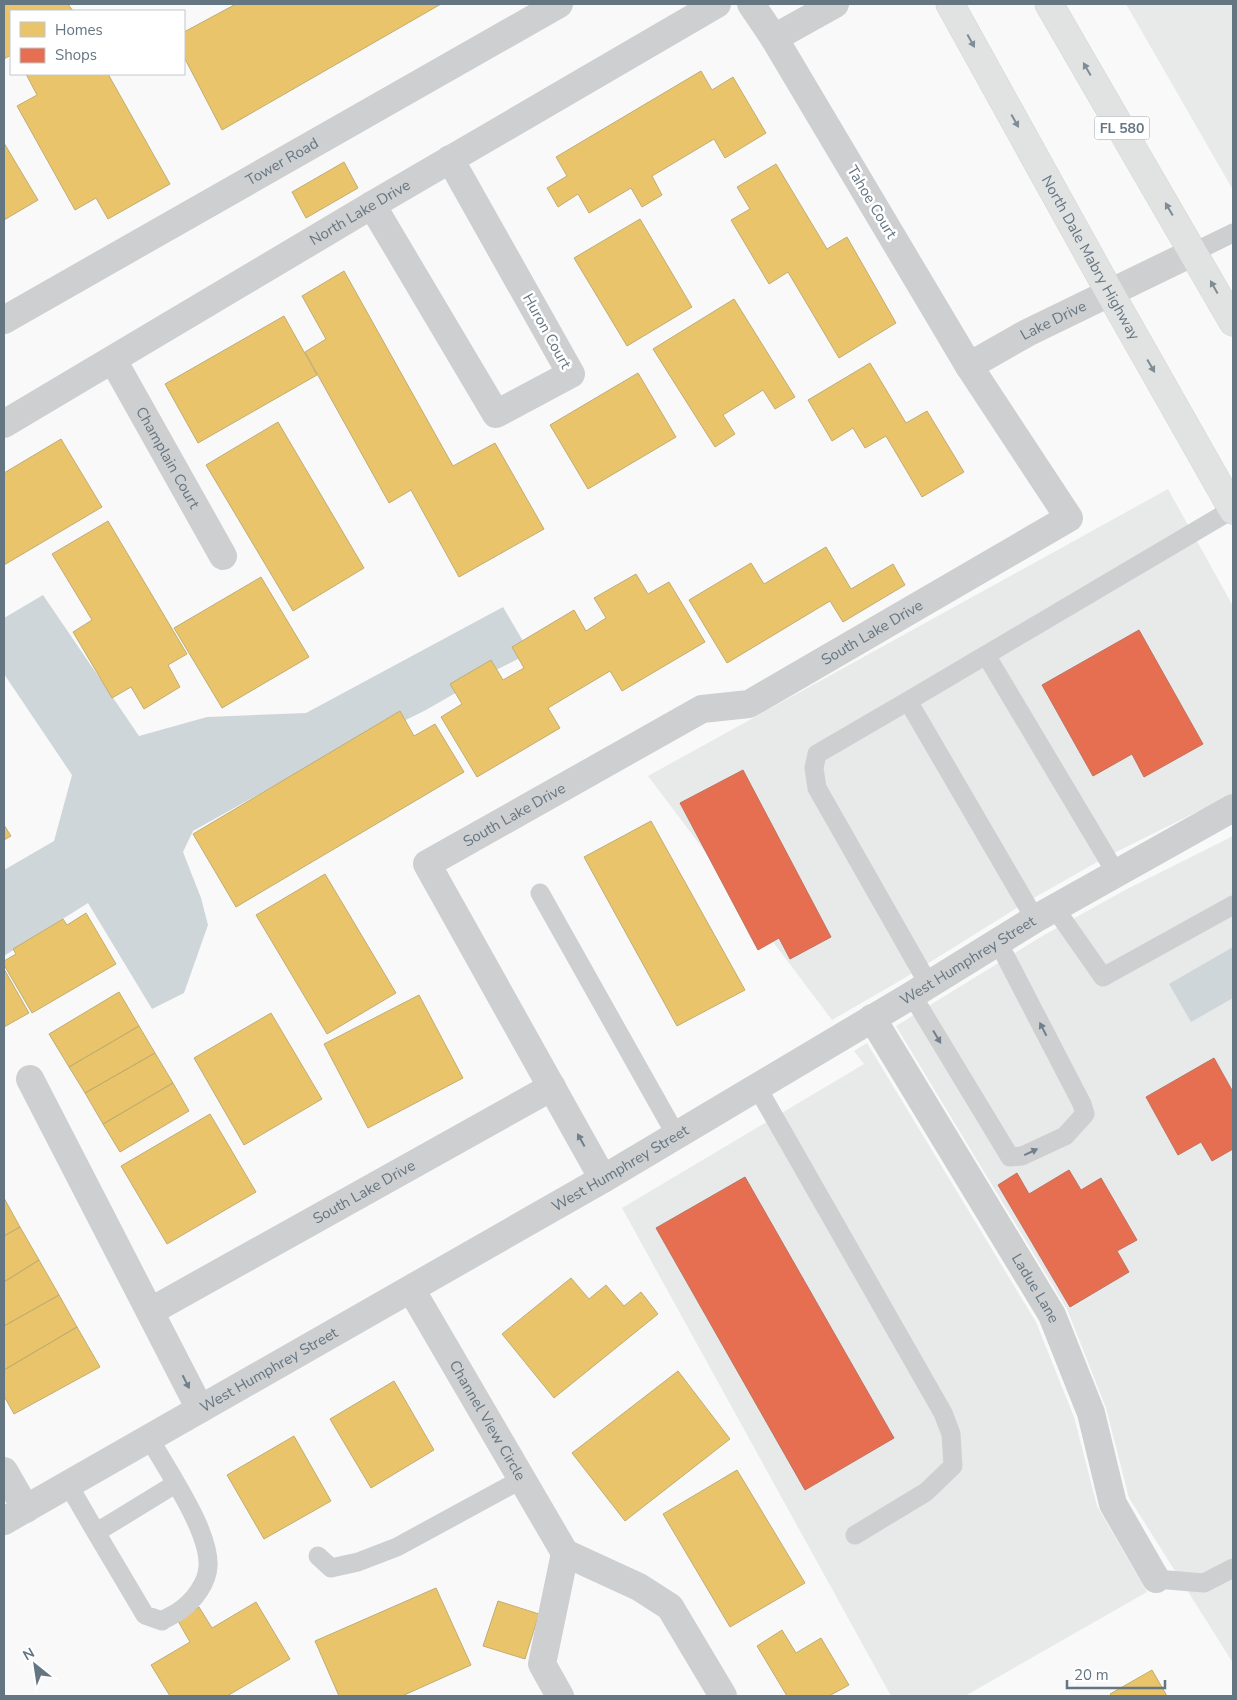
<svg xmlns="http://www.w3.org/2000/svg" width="1237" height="1700" viewBox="0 0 1237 1700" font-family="'Nunito Sans',sans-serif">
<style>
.built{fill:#e8e9e9}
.water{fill:#ced6d9}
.homes{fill:#e9c46a;stroke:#c1ad72}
.shops{fill:#e76f51;stroke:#c07160}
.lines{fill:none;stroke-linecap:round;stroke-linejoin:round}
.primary-casing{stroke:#d5d6d7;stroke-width:29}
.service{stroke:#cecfd0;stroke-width:19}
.minor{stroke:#cecfd0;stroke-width:28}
.primary{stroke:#e1e2e2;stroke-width:28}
.oneway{fill:#7e8c96}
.oneway2{fill:#707f8b}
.labels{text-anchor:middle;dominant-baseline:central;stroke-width:5;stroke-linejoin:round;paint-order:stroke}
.shield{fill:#fff;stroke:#939fa8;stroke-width:1}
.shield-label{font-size:14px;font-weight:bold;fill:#657683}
.street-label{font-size:15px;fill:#657683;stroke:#fff}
</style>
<rect width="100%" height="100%" fill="#f9f9f9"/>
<path class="built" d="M 1126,4 L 1233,4 L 1233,190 Z
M 1168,489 L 1233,606 L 1233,794 L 1106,857 L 1025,903 L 903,979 L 832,1020 L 648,776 Z
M 1233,836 L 1233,1663 L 1129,1498 L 1106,1408 L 1067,1309 L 896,1026 L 1044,935 L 1125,890 Z
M 867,1043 L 1036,1322 L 1074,1417 L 1097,1506 L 1147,1592 L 965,1696 L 891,1696 L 622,1208 L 864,1064 L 854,1051 Z"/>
<path class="water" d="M 43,595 L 139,736 L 207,717 L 306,713 L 503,607 L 530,653 L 490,673 L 426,710 L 286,779 L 193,831 L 183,852 L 201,898 L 208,925 L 184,993 L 152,1009 L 88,903 L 4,956 L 4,870 L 54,841 L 72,775 L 4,674 L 4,618 Z
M 1233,947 L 1233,998 L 1191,1022 L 1169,984 Z"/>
<path class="homes" d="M 4,4 L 68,4 L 73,11 L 11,11 L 11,55 L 4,59 Z
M 236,4 L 441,4 L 222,130 L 184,57 L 184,32 Z
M 701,71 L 712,90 L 733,77 L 766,133 L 725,158 L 714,139 L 652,176 L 662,195 L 642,207 L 631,188 L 589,213 L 578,194 L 558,207 L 547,188 L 567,176 L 556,157 Z
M 26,74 L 108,74 L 170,184 L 108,219 L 96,198 L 75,210 L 17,106 L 37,95 Z
M 4,143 L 38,200 L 4,220 Z
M 344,162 L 358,188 L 306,218 L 292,192 Z
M 776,164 L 827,249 L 847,237 L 896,323 L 839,358 L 788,272 L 769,284 L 731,220 L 750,209 L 737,187 Z
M 640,219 L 692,307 L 627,346 L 574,258 Z
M 344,271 L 453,466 L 495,443 L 544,529 L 459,577 L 411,490 L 389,503 L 305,352 L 326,339 L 302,296 Z
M 734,299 L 795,397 L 775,409 L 763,390 L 723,415 L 735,434 L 715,447 L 653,349 Z
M 284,316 L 317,375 L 198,443 L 165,384 Z
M 870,363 L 906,423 L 927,411 L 964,472 L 922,497 L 886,436 L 865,448 L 853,428 L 832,441 L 808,400 Z
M 638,373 L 676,437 L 588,489 L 550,425 Z
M 278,422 L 364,568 L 293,611 L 206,465 Z
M 61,439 L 102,507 L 4,565 L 4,473 Z
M 108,521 L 187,654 L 168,665 L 180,687 L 144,709 L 131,687 L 112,698 L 73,632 L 92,620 L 52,554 Z
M 826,547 L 851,589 L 893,564 L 905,585 L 843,622 L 830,601 L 727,663 L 689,600 L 751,563 L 764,584 Z
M 636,574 L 648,594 L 669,582 L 705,642 L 622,691 L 610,671 L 548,708 L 560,728 L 477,777 L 441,717 L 462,704 L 450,684 L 491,660 L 503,680 L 524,668 L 512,647 L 574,610 L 586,631 L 606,618 L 594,598 Z
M 261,577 L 309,657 L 222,708 L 174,628 Z
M 400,711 L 414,736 L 435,724 L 464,772 L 236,907 L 193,834 Z
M 651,821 L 745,990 L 677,1026 L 584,857 Z
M 4,825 L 11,836 L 4,840 Z
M 325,874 L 396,993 L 327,1034 L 256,915 Z
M 86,913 L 116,964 L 32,1013 L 4,965 L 4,961 L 16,954 L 13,949 L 63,919 L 67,925 Z
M 4,969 L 29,1013 L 4,1027 Z
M 119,992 L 139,1026 L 69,1067 L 49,1034 Z
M 419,995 L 463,1078 L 368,1128 L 324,1044 Z
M 271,1013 L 322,1099 L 244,1145 L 194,1058 Z
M 139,1026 L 155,1053 L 85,1093 L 69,1067 Z
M 155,1053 L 173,1083 L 103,1124 L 85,1093 Z
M 173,1083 L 189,1111 L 120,1152 L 103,1124 Z
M 210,1114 L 256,1192 L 167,1244 L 121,1166 Z
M 4,1198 L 20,1227 L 4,1236 Z
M 20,1227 L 39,1260 L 4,1282 L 4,1236 Z
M 39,1260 L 59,1295 L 4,1326 L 4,1282 Z
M 571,1278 L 589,1299 L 606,1285 L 624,1306 L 641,1292 L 658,1314 L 554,1398 L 502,1334 Z
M 59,1295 L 77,1327 L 4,1370 L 4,1326 Z
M 77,1327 L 100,1367 L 14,1414 L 4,1396 L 4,1370 Z
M 678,1371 L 730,1439 L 625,1521 L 572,1453 Z
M 394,1381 L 434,1450 L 371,1488 L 330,1419 Z
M 294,1436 L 331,1501 L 264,1539 L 227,1475 Z
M 737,1470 L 805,1583 L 730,1627 L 663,1514 Z
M 436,1588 L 471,1665 L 402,1696 L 339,1696 L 315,1641 Z
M 498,1601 L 539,1614 L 525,1659 L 483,1646 Z
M 256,1602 L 290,1659 L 227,1696 L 170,1696 L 151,1665 L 190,1642 L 178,1621 L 199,1607 L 212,1628 Z
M 782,1630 L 796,1653 L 821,1638 L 849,1685 L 829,1696 L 787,1696 L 757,1646 Z
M 1152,1670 L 1167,1696 L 1112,1696 L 1110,1694 Z"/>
<path class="shops" d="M 1139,630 L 1203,744 L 1144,777 L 1132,754 L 1093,776 L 1042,685 Z
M 743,770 L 831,937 L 790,959 L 779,938 L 758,950 L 680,803 Z
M 1214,1058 L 1233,1092 L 1233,1149 L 1212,1161 L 1201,1142 L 1178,1155 L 1146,1097 Z
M 1069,1170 L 1081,1190 L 1101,1178 L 1137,1240 L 1117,1251 L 1129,1272 L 1070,1307 L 998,1185 L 1017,1173 L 1029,1194 Z
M 745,1177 L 894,1438 L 805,1490 L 656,1228 Z"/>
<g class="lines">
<g class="primary-casing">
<g id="primary">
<path id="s10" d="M 950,4 L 1110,293 L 1233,510"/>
<path d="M 1049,4 L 1233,322"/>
</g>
</g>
<path class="service" d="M 1194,252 L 1233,233
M 986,655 L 1116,873
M 908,701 L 817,754 L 814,768 L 817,788 L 929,985
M 540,893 L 676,1135
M 1054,907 L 1103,977 L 1233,905
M 1035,919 L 908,701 L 1233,509
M 912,995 L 1010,1157 L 1022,1156 L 1065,1136 L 1085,1114 L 1082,1104 L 998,942
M 757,1087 L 943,1413 L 951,1434 L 953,1466 L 926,1492 L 855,1535
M 68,1484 L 94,1529 L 98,1530 L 105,1527 L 172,1486 L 173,1478 L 149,1438
M 94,1529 L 145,1615 L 162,1621 C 168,1617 176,1614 182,1609 C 194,1600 207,1583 208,1567 C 210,1541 186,1500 173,1478
M 318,1556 L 331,1568 L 358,1562 L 397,1547 L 522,1479
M 1156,1579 L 1204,1583 L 1233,1568"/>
<g class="minor">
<path d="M 774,38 L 835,4"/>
<path d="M 372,205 L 496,414 L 571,374 L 450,159"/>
<path id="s1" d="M 4,320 L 559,4"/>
<path id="s2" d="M 113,360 L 223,556"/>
<path id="s3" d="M 969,366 L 1027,333 L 1194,252"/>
<path id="s4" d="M 4,424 L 372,205 L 717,4"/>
<path id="s5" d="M 872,1018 L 1052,1315 L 1091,1413 L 1113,1504 L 1156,1579"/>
<path d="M 30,1079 C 86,1189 144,1299 200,1409"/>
<path id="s6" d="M 603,1179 L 427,864 L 702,709 L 749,704 L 1069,518 L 969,366 L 774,38 L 751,4"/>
<path id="s7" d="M 411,1289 L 565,1553 L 542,1664 L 560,1696"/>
<path id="s8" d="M 151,1311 L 552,1087"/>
<path d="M 4,1471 L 26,1509"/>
<path id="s9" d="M 4,1521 L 603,1179 L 912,995 L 1035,919 L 1233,808"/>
<path d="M 565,1553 L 639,1587 L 670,1607 L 723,1696"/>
</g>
<use href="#primary" class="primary"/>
</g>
<defs><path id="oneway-solid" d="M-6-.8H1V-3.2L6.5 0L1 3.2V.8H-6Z" transform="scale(1.25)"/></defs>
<g class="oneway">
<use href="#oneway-solid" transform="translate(971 41) rotate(61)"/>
<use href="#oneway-solid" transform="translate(1087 69) rotate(-120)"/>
<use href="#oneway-solid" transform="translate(1015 121) rotate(61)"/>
<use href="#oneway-solid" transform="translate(1169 209) rotate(-120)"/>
<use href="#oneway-solid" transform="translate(1214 287) rotate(-119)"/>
<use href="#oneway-solid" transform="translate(1151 366) rotate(60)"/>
</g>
<g class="oneway2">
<use href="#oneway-solid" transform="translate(1043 1029) rotate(-117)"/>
<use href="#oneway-solid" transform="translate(937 1037) rotate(59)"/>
<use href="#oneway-solid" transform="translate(581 1140) rotate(-119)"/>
<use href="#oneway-solid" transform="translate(1031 1152) rotate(-25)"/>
<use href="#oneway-solid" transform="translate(186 1382) rotate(63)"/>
</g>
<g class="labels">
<rect class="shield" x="1094.5" y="116.5" width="55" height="23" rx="4"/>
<g class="shield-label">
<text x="1122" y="128">FL 580</text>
</g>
<g class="street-label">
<text stroke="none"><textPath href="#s1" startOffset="320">Tower Road</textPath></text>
<text transform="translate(872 202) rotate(59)">Tahoe Court</text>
<text stroke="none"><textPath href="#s4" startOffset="414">North Lake Drive</textPath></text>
<text stroke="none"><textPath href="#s10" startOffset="290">North Dale Mabry Highway</textPath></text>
<text stroke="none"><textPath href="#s3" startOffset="96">Lake Drive</textPath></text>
<text transform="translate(547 331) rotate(61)">Huron Court</text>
<text stroke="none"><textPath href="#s2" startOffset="112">Champlain Court</textPath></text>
<text stroke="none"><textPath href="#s6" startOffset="866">South Lake Drive</textPath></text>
<text stroke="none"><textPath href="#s6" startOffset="461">South Lake Drive</textPath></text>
<text stroke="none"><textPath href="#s9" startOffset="1115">West Humphrey Street</textPath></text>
<text stroke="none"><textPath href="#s9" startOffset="710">West Humphrey Street</textPath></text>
<text stroke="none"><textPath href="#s8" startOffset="244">South Lake Drive</textPath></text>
<text stroke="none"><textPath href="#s5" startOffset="316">Ladue Lane</textPath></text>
<text stroke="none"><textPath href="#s9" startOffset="305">West Humphrey Street</textPath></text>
<text stroke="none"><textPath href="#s7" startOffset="152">Channel View Circle</textPath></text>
</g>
</g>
<rect width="1237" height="1700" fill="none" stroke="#657683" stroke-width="10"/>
<rect x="10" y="10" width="175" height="65" fill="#ffffff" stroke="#c1c8cd"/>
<rect x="20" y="22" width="25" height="15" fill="#e9c46a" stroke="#c1c8cd"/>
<text x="55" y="35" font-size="15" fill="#657683">Homes</text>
<rect x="20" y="48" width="25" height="15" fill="#e76f51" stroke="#c1c8cd"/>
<text x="55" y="60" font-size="15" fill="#657683">Shops</text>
<g transform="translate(35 1665) rotate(330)" stroke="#ffffff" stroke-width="4" paint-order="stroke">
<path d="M0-4L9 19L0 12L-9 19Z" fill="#657683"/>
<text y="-8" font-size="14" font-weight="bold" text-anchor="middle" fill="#657683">N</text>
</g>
<path d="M1067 1680v8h98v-8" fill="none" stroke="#657683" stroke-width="2.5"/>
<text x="1074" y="1680" font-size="15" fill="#657683" stroke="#ffffff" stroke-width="4" paint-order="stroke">20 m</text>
</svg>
